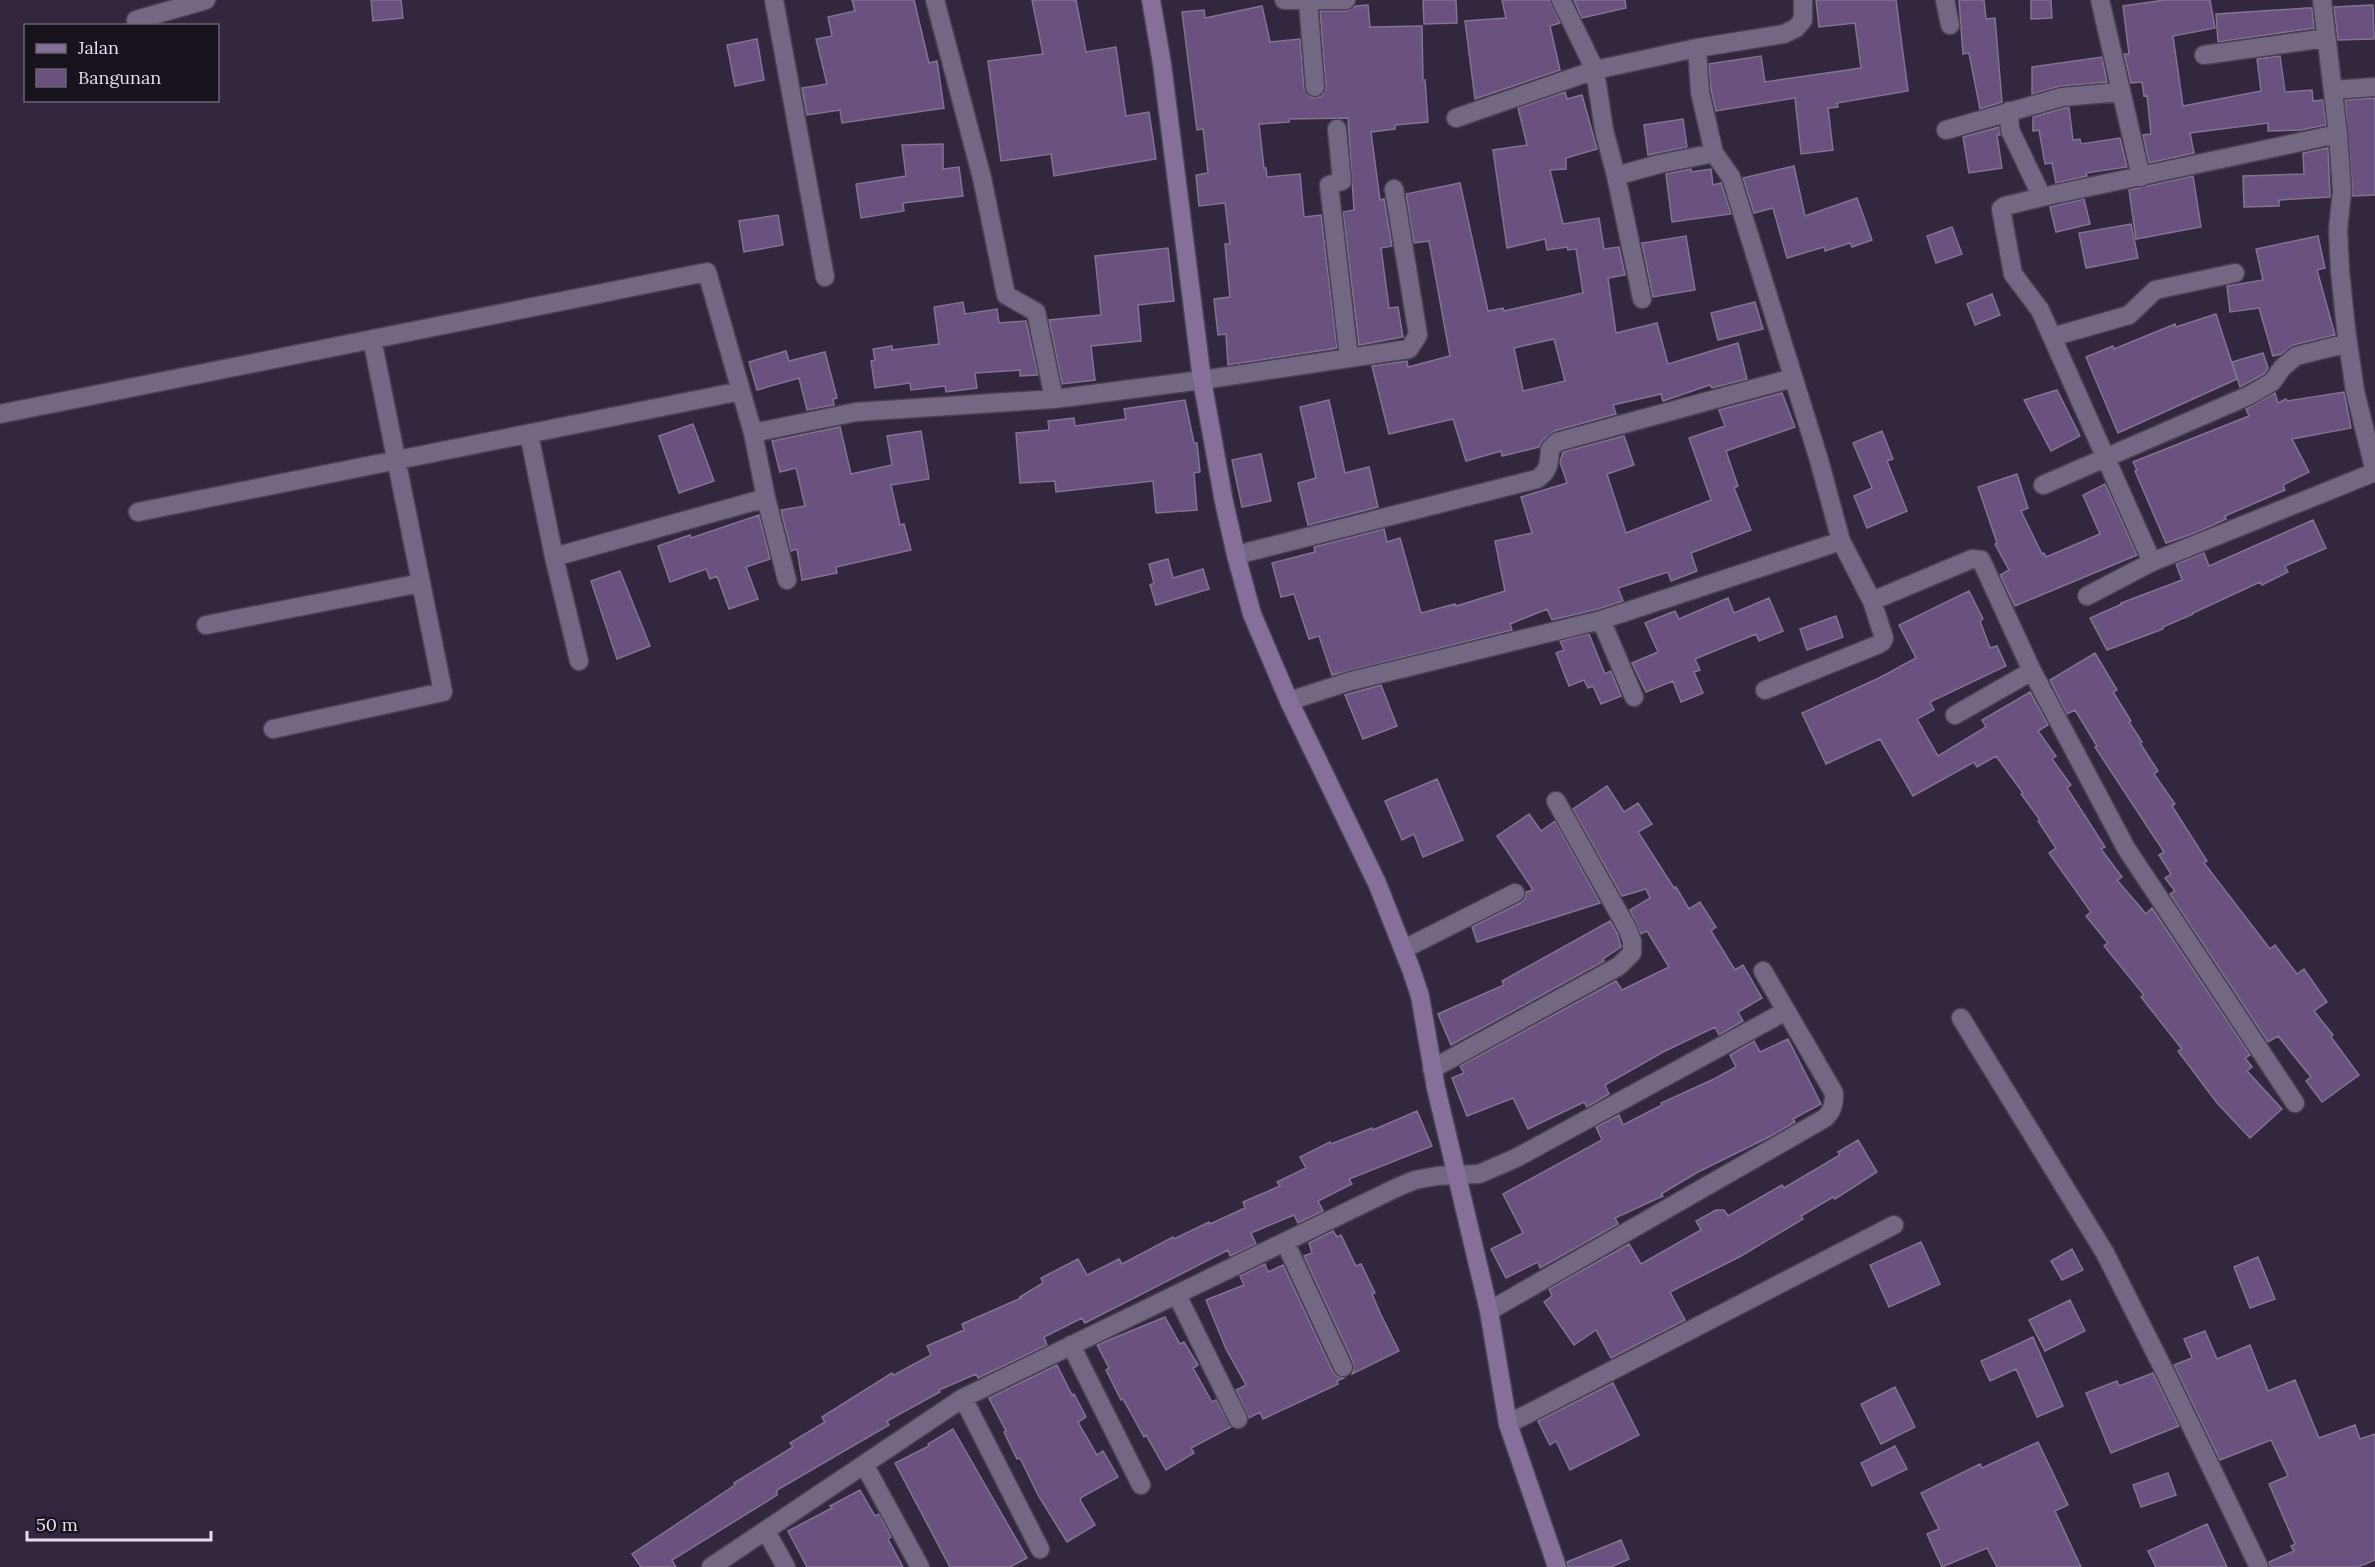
<svg xmlns="http://www.w3.org/2000/svg" width="2375" height="1567" viewBox="0 0 2375 1567" font-family="Lora,serif">
<style>
.building{fill:#695180;stroke:#827490;stroke-width:1.5;fill-rule:evenodd}
.lines{fill:none;stroke-linecap:round;stroke-linejoin:round}
.street-casing{stroke:#4b4155;stroke-width:21}
.secondary-casing{stroke:#4b4155;stroke-width:21}
.street{stroke:#746783;stroke-width:18}
.secondary{stroke:#847098;stroke-width:18}
</style>
<rect width="100%" height="100%" fill="#33263f"/>
<path class="building" d="M 371,0 L 401,0 L 403,18 L 373,21 Z
M 852,0 L 914,0 L 929,63 L 937,61 L 944,108 L 842,123 L 840,110 L 807,115 L 802,88 L 827,84 L 816,39 L 832,36 L 828,17 L 855,11 Z
M 1032,0 L 1076,0 L 1086,52 L 1116,47 L 1126,116 L 1149,112 L 1156,159 L 1054,176 L 1051,154 L 1001,161 L 988,61 L 1043,54 Z
M 1423,0 L 1456,0 L 1457,23 L 1424,24 Z
M 1502,0 L 1550,0 L 1560,23 L 1550,26 L 1560,70 L 1475,99 L 1465,21 L 1506,18 Z
M 1574,0 L 1625,0 L 1626,8 L 1582,18 Z
M 1816,0 L 1896,0 L 1908,91 L 1837,103 L 1838,107 L 1828,108 L 1833,150 L 1801,154 L 1795,98 L 1716,111 L 1711,90 L 1709,64 L 1761,56 L 1765,82 L 1861,68 L 1855,23 L 1819,27 Z
M 1959,0 L 1984,0 L 1986,19 L 1995,18 L 2002,102 L 1980,109 L 1969,53 L 1963,54 Z
M 2031,0 L 2051,0 L 2052,18 L 2031,19 Z
M 2165,0 L 2210,0 L 2215,28 L 2173,36 L 2183,106 L 2261,91 L 2257,59 L 2280,56 L 2285,92 L 2312,90 L 2313,101 L 2323,100 L 2326,125 L 2301,130 L 2268,131 L 2268,123 L 2190,133 L 2194,153 L 2149,163 L 2143,135 L 2151,134 L 2147,95 L 2144,96 L 2142,82 L 2131,83 L 2124,54 L 2129,54 L 2123,6 Z
M 1368,5 L 1370,27 L 1422,26 L 1423,80 L 1425,80 L 1428,122 L 1395,125 L 1395,129 L 1371,132 L 1380,200 L 1384,199 L 1392,246 L 1381,248 L 1389,308 L 1398,307 L 1403,337 L 1359,345 L 1343,212 L 1354,210 L 1348,118 L 1289,119 L 1289,122 L 1259,124 L 1264,168 L 1266,168 L 1267,177 L 1300,174 L 1304,217 L 1321,215 L 1337,348 L 1228,365 L 1226,334 L 1218,335 L 1214,299 L 1230,297 L 1225,244 L 1230,244 L 1225,203 L 1199,206 L 1196,175 L 1208,173 L 1203,129 L 1197,130 L 1182,12 L 1204,10 L 1205,18 L 1262,6 L 1270,42 L 1300,39 L 1304,88 L 1310,97 L 1315,98 L 1322,96 L 1326,87 L 1320,11 L 1347,11 L 1356,6 Z
M 2373,5 L 2374,39 L 2338,40 L 2334,7 Z
M 2307,8 L 2312,8 L 2314,28 L 2218,42 L 2216,14 Z
M 757,39 L 764,80 L 735,86 L 727,45 Z
M 2102,57 L 2107,82 L 2061,86 L 2032,94 L 2032,67 Z
M 1565,92 L 1567,99 L 1582,95 L 1597,149 L 1566,158 L 1566,169 L 1550,170 L 1563,224 L 1599,218 L 1604,249 L 1619,247 L 1625,275 L 1608,278 L 1616,333 L 1657,323 L 1668,364 L 1738,343 L 1747,379 L 1712,388 L 1710,385 L 1663,401 L 1661,394 L 1613,405 L 1616,414 L 1554,431 L 1542,441 L 1539,447 L 1502,456 L 1501,451 L 1466,461 L 1453,419 L 1389,434 L 1372,366 L 1407,361 L 1408,367 L 1450,356 L 1429,241 L 1414,243 L 1406,194 L 1460,183 L 1488,311 L 1503,308 L 1504,311 L 1583,293 L 1576,249 L 1568,250 L 1567,247 L 1547,250 L 1545,239 L 1507,248 L 1493,150 L 1527,145 L 1518,108 ZM 1554,339 L 1565,381 L 1523,391 L 1514,348 Z
M 2375,98 L 2375,195 L 2353,196 L 2345,100 Z
M 2064,108 L 2069,108 L 2073,140 L 2080,139 L 2081,144 L 2120,138 L 2127,167 L 2086,173 L 2087,176 L 2056,183 L 2052,163 L 2045,164 L 2039,130 L 2033,131 L 2033,117 Z
M 1683,119 L 1687,147 L 1648,155 L 1644,125 Z
M 1999,127 L 2000,135 L 1997,135 L 2002,168 L 1969,173 L 1963,137 Z
M 943,144 L 943,169 L 959,167 L 963,196 L 903,203 L 904,211 L 861,218 L 856,184 L 906,176 L 902,145 Z
M 2328,148 L 2330,197 L 2279,200 L 2279,206 L 2244,207 L 2243,176 L 2304,174 L 2303,153 Z
M 1794,166 L 1805,216 L 1857,198 L 1872,240 L 1852,247 L 1850,243 L 1825,251 L 1824,247 L 1787,258 L 1773,208 L 1754,213 L 1743,178 Z
M 1691,169 L 1691,172 L 1711,169 L 1713,185 L 1721,183 L 1731,214 L 1672,222 L 1666,174 Z
M 2193,176 L 2201,227 L 2136,239 L 2129,190 Z
M 2084,199 L 2090,224 L 2056,232 L 2050,207 Z
M 778,215 L 783,245 L 744,252 L 739,221 Z
M 2131,224 L 2138,258 L 2086,268 L 2079,233 Z
M 1952,227 L 1962,254 L 1936,263 L 1927,236 Z
M 1686,236 L 1695,290 L 1653,297 L 1642,243 Z
M 2318,236 L 2325,268 L 2317,270 L 2335,335 L 2293,345 L 2281,354 L 2273,356 L 2259,308 L 2230,312 L 2227,286 L 2263,280 L 2256,249 Z
M 1168,248 L 1174,301 L 1138,305 L 1141,341 L 1091,346 L 1095,380 L 1062,384 L 1049,320 L 1101,315 L 1095,256 Z
M 1992,294 L 2000,315 L 1975,325 L 1967,304 Z
M 963,302 L 965,314 L 997,309 L 999,323 L 1026,321 L 1038,375 L 1020,376 L 1020,370 L 975,373 L 977,388 L 946,392 L 945,386 L 911,390 L 910,383 L 875,388 L 871,361 L 875,360 L 873,349 L 892,346 L 892,350 L 939,344 L 934,307 Z
M 1755,302 L 1763,329 L 1718,340 L 1711,313 Z
M 2216,314 L 2237,379 L 2118,433 L 2086,357 L 2113,346 L 2114,349 L 2175,324 L 2176,327 Z
M 786,351 L 789,361 L 825,352 L 837,398 L 833,399 L 834,405 L 807,410 L 799,378 L 757,390 L 749,362 Z
M 2263,353 L 2268,368 L 2264,374 L 2240,387 L 2232,362 Z
M 2057,390 L 2080,436 L 2051,451 L 2024,400 Z
M 2344,392 L 2351,428 L 2292,439 L 2309,472 L 2283,485 L 2285,490 L 2225,516 L 2226,519 L 2195,533 L 2166,543 L 2135,471 L 2137,470 L 2133,462 L 2249,416 L 2246,409 L 2275,393 L 2278,403 L 2286,399 L 2287,401 Z
M 1782,393 L 1795,427 L 1726,451 L 1738,486 L 1734,488 L 1751,530 L 1691,553 L 1697,571 L 1671,581 L 1668,572 L 1618,588 L 1623,601 L 1598,609 L 1552,620 L 1547,609 L 1510,624 L 1512,630 L 1332,675 L 1319,636 L 1309,639 L 1294,594 L 1281,597 L 1272,563 L 1315,552 L 1314,547 L 1384,529 L 1387,542 L 1400,538 L 1421,613 L 1455,604 L 1456,606 L 1505,591 L 1495,541 L 1532,533 L 1521,497 L 1567,483 L 1560,462 L 1563,452 L 1624,436 L 1634,465 L 1607,474 L 1626,533 L 1711,500 L 1689,438 L 1725,426 L 1719,410 Z
M 1185,400 L 1194,443 L 1197,443 L 1200,472 L 1194,473 L 1197,510 L 1156,513 L 1153,481 L 1056,492 L 1055,481 L 1020,483 L 1016,433 L 1049,430 L 1048,421 L 1074,418 L 1075,426 L 1126,419 L 1124,409 Z
M 1329,400 L 1345,473 L 1369,467 L 1378,507 L 1308,525 L 1298,483 L 1316,478 L 1300,407 Z
M 693,424 L 714,481 L 679,493 L 659,436 Z
M 840,427 L 851,474 L 892,465 L 887,436 L 921,431 L 929,479 L 891,485 L 900,525 L 904,524 L 911,550 L 836,567 L 837,573 L 802,580 L 797,549 L 791,551 L 781,510 L 805,506 L 796,468 L 780,472 L 772,441 Z
M 1882,431 L 1893,459 L 1887,461 L 1907,511 L 1867,528 L 1854,496 L 1872,488 L 1853,443 Z
M 1261,454 L 1271,501 L 1242,507 L 1232,460 Z
M 2017,474 L 2028,508 L 2021,511 L 2042,554 L 2044,553 L 2046,557 L 2100,534 L 2083,495 L 2105,484 L 2137,555 L 2015,606 L 2000,575 L 2009,570 L 1995,544 L 1997,543 L 1978,487 Z
M 759,515 L 770,559 L 746,567 L 758,599 L 729,609 L 717,576 L 710,579 L 706,569 L 670,582 L 658,546 L 690,535 L 691,538 Z
M 2313,520 L 2326,548 L 2285,566 L 2288,572 L 2262,585 L 2260,582 L 2193,613 L 2193,614 L 2163,627 L 2163,629 L 2107,650 L 2090,618 L 2122,604 L 2121,603 L 2182,580 L 2176,564 L 2204,553 L 2209,566 Z
M 1168,559 L 1173,578 L 1203,569 L 1209,589 L 1156,605 L 1150,585 L 1154,583 L 1149,564 Z
M 620,571 L 650,646 L 617,659 L 591,581 Z
M 1969,591 L 1983,619 L 1980,621 L 1990,648 L 1997,646 L 2006,666 L 1930,702 L 1934,710 L 1917,719 L 1938,756 L 1986,727 L 1982,720 L 2030,692 L 2048,725 L 2038,731 L 2056,756 L 2052,759 L 2071,785 L 2067,788 L 2105,847 L 2101,849 L 2122,877 L 2117,880 L 2146,914 L 2152,908 L 2250,1055 L 2245,1058 L 2252,1067 L 2247,1071 L 2282,1109 L 2250,1138 L 2217,1103 L 2178,1051 L 2182,1049 L 2141,997 L 2144,995 L 2104,946 L 2108,943 L 2086,916 L 2091,912 L 2049,853 L 2056,848 L 2038,821 L 2040,820 L 2021,794 L 2023,793 L 1996,756 L 1977,767 L 1974,762 L 1913,796 L 1880,739 L 1826,764 L 1802,713 L 1879,678 L 1916,658 L 1899,625 Z
M 1728,598 L 1734,613 L 1769,598 L 1783,631 L 1759,641 L 1756,634 L 1695,659 L 1700,670 L 1694,672 L 1703,693 L 1681,702 L 1673,681 L 1646,692 L 1632,663 L 1658,652 L 1645,623 L 1675,611 L 1679,619 Z
M 1836,616 L 1843,637 L 1807,650 L 1800,629 Z
M 1589,634 L 1605,674 L 1611,671 L 1621,696 L 1601,704 L 1593,686 L 1588,688 L 1584,680 L 1569,686 L 1556,653 L 1564,650 L 1560,641 Z
M 2095,653 L 2117,690 L 2113,692 L 2131,721 L 2129,722 L 2142,742 L 2140,743 L 2158,771 L 2154,774 L 2175,804 L 2172,806 L 2207,861 L 2204,863 L 2270,949 L 2275,945 L 2297,974 L 2304,969 L 2327,1002 L 2314,1011 L 2333,1035 L 2331,1037 L 2359,1075 L 2322,1102 L 2306,1081 L 2311,1077 L 2278,1036 L 2268,1042 L 2170,894 L 2175,891 L 2165,878 L 2171,874 L 2159,855 L 2164,852 L 2095,747 L 2097,746 L 2075,710 L 2067,714 L 2050,680 Z
M 1381,685 L 1397,726 L 1363,739 L 1345,695 Z
M 1437,779 L 1463,840 L 1423,857 L 1414,834 L 1402,840 L 1385,801 Z
M 1607,786 L 1624,812 L 1638,803 L 1652,824 L 1638,832 L 1674,888 L 1676,887 L 1689,909 L 1700,902 L 1716,927 L 1711,931 L 1735,970 L 1743,965 L 1762,998 L 1738,1012 L 1743,1021 L 1719,1035 L 1715,1027 L 1663,1052 L 1605,1085 L 1609,1094 L 1587,1107 L 1584,1102 L 1528,1129 L 1513,1098 L 1467,1116 L 1452,1078 L 1464,1073 L 1460,1066 L 1616,981 L 1622,990 L 1669,967 L 1647,931 L 1641,934 L 1630,910 L 1650,898 L 1646,889 L 1622,896 L 1573,809 Z
M 1529,814 L 1541,831 L 1555,821 L 1600,903 L 1477,942 L 1472,927 L 1520,903 L 1525,899 L 1526,892 L 1533,890 L 1497,836 Z
M 1610,921 L 1617,933 L 1621,947 L 1603,959 L 1604,961 L 1451,1045 L 1438,1014 L 1504,985 L 1502,981 Z
M 1788,1039 L 1821,1104 L 1793,1119 L 1795,1122 L 1771,1136 L 1698,1172 L 1661,1194 L 1663,1196 L 1615,1218 L 1618,1224 L 1540,1268 L 1538,1262 L 1506,1278 L 1491,1249 L 1523,1233 L 1503,1194 L 1602,1140 L 1596,1127 L 1619,1115 L 1623,1125 L 1662,1105 L 1661,1103 L 1714,1079 L 1736,1067 L 1730,1055 L 1754,1041 L 1760,1052 Z
M 1417,1111 L 1432,1146 L 1349,1179 L 1352,1184 L 1318,1201 L 1323,1211 L 1298,1223 L 1294,1215 L 1251,1233 L 1256,1244 L 1230,1256 L 1228,1250 L 1085,1323 L 1082,1318 L 1044,1337 L 1047,1345 L 978,1378 L 976,1374 L 939,1390 L 940,1392 L 887,1421 L 889,1425 L 777,1490 L 777,1495 L 672,1560 L 676,1567 L 641,1567 L 632,1554 L 735,1485 L 734,1483 L 793,1447 L 790,1443 L 825,1422 L 822,1417 L 892,1373 L 894,1375 L 931,1355 L 927,1346 L 964,1330 L 962,1324 L 1021,1298 L 1020,1297 L 1043,1283 L 1041,1278 L 1078,1259 L 1087,1275 L 1119,1259 L 1122,1264 L 1173,1237 L 1174,1239 L 1209,1222 L 1210,1224 L 1245,1208 L 1243,1202 L 1280,1186 L 1277,1182 L 1306,1168 L 1300,1157 L 1330,1142 L 1331,1144 L 1372,1128 L 1373,1130 Z
M 1858,1140 L 1877,1172 L 1835,1199 L 1833,1197 L 1801,1216 L 1803,1219 L 1741,1256 L 1670,1292 L 1685,1320 L 1611,1358 L 1596,1330 L 1574,1345 L 1544,1302 L 1552,1296 L 1549,1289 L 1629,1244 L 1641,1264 L 1701,1230 L 1696,1221 L 1716,1210 L 1724,1210 L 1728,1216 L 1782,1185 L 1784,1188 L 1840,1155 L 1838,1152 Z
M 1333,1231 L 1337,1237 L 1341,1235 L 1356,1266 L 1361,1264 L 1375,1293 L 1372,1294 L 1381,1315 L 1399,1351 L 1352,1374 L 1354,1369 L 1353,1362 L 1304,1256 L 1312,1253 L 1309,1243 Z
M 1921,1242 L 1940,1284 L 1889,1307 L 1870,1265 Z
M 2072,1249 L 2083,1270 L 2062,1280 L 2051,1261 Z
M 2258,1257 L 2275,1299 L 2250,1308 L 2234,1267 Z
M 1265,1264 L 1268,1272 L 1283,1265 L 1333,1372 L 1337,1376 L 1344,1378 L 1337,1381 L 1338,1384 L 1263,1419 L 1260,1412 L 1249,1418 L 1236,1390 L 1246,1385 L 1226,1349 L 1206,1300 L 1244,1285 L 1240,1276 Z
M 2070,1300 L 2085,1331 L 2045,1351 L 2029,1320 Z
M 1165,1317 L 1180,1344 L 1184,1342 L 1198,1365 L 1193,1368 L 1212,1402 L 1216,1400 L 1231,1427 L 1191,1448 L 1194,1453 L 1166,1470 L 1146,1435 L 1144,1437 L 1123,1399 L 1121,1400 L 1106,1370 L 1109,1368 L 1097,1345 Z
M 2205,1331 L 2217,1359 L 2250,1345 L 2268,1391 L 2295,1380 L 2319,1438 L 2355,1425 L 2360,1439 L 2375,1434 L 2375,1560 L 2358,1567 L 2270,1567 L 2269,1562 L 2294,1551 L 2291,1546 L 2295,1544 L 2269,1484 L 2288,1476 L 2271,1440 L 2220,1460 L 2174,1365 L 2192,1358 L 2184,1339 Z
M 2033,1337 L 2063,1406 L 2037,1417 L 2016,1369 L 1990,1381 L 1981,1361 Z
M 1057,1365 L 1072,1395 L 1074,1394 L 1086,1417 L 1078,1422 L 1097,1455 L 1103,1451 L 1118,1477 L 1082,1497 L 1080,1500 L 1095,1525 L 1067,1542 L 1038,1495 L 1020,1458 L 1017,1459 L 1004,1432 L 1006,1431 L 989,1398 Z
M 2153,1373 L 2179,1426 L 2111,1453 L 2086,1393 L 2117,1381 L 2119,1386 Z
M 1613,1383 L 1639,1435 L 1570,1470 L 1556,1441 L 1550,1445 L 1538,1421 Z
M 1895,1387 L 1915,1427 L 1881,1444 L 1861,1404 Z
M 953,1429 L 1027,1558 L 1010,1567 L 950,1567 L 895,1463 L 929,1446 L 928,1444 Z
M 2038,1442 L 2068,1505 L 2055,1511 L 2081,1567 L 1997,1567 L 1987,1548 L 1942,1567 L 1927,1534 L 1939,1529 L 1921,1493 L 1980,1464 L 1982,1468 Z
M 1895,1446 L 1907,1469 L 1872,1486 L 1861,1463 Z
M 2168,1473 L 2176,1495 L 2141,1507 L 2133,1485 Z
M 860,1490 L 875,1516 L 879,1514 L 891,1537 L 888,1539 L 903,1567 L 807,1567 L 788,1531 L 832,1508 L 830,1506 Z
M 2207,1524 L 2227,1567 L 2156,1567 L 2148,1551 Z
M 1621,1540 L 1629,1559 L 1611,1567 L 1568,1567 L 1567,1562 Z"/>
<g class="lines">
<g class="street-casing">
<path id="street" d="M 774,0 L 825,277
M 935,0 L 982,178 L 1006,295 L 1036,312 L 1054,399
M 1284,0 L 1346,0
M 1561,0 L 1595,70 L 1604,130 L 1616,176 L 1642,299
M 1945,0 L 1950,25
M 2100,0 L 2141,177
M 2322,0 L 2338,134 L 2342,191 L 2338,230 L 2340,271 L 2346,329 L 2355,391 L 2375,472
M 1308,1 L 1315,87
M 136,20 L 206,0
M 1697,48 L 1700,92 L 1714,153 L 1731,177 L 1819,460 L 1841,541 L 1872,601 L 1884,638 L 1882,642 L 1877,645 L 1765,690
M 2204,55 L 2326,38
M 2333,90 L 2375,87
M 2009,111 L 2010,130 L 2042,197
M 1456,118 L 1595,70 L 1697,48 L 1784,34 L 1796,28 L 1803,20 L 1803,0
M 1337,129 L 1342,181 L 1329,185 L 1349,358
M 1946,130 L 2062,97 L 2120,92
M 2338,134 L 2042,197 L 2005,206 L 2001,209 L 2013,274 L 2040,310 L 2152,562 L 2375,472
M 1616,176 L 1659,164 L 1714,153
M 2052,337 L 2129,315 L 2155,290 L 2235,273
M 0,414 L 707,272 L 753,433
M 529,434 L 554,557 L 579,661
M 2043,485 L 2250,395 L 2272,382 L 2282,368 L 2296,356 L 2348,343
M 138,512 L 741,391
M 1236,555 L 1537,479 C 1549,471 1549,463 1550,449 L 1557,442 L 1793,378
M 554,557 L 766,498
M 787,580 L 766,498 L 753,433 L 856,412 L 1054,399 L 1202,380 L 1409,349 L 1418,335 L 1394,189
M 2087,596 L 2152,562
M 1872,601 L 1972,559 L 1981,560 L 2032,671 L 2126,848 L 2295,1103
M 1601,620 L 1634,697
M 206,625 L 421,583
M 1289,701 L 1351,681 L 1601,620 L 1841,541
M 1955,715 L 2032,671
M 273,729 L 443,692 L 372,339
M 1404,949 L 1515,893
M 1961,1018 L 2105,1253 L 2168,1378 L 2259,1567
M 1432,1069 L 1619,966 L 1632,953 L 1632,941 L 1627,928 L 1556,801
M 1285,1242 L 1343,1367
M 1177,1295 L 1238,1419
M 1489,1311 L 1825,1118 C 1833,1110 1834,1104 1834,1093 L 1763,971
M 1071,1345 L 1141,1485
M 963,1398 L 1040,1549
M 1508,1424 L 1894,1225
M 865,1466 L 920,1567
M 766,1531 L 786,1567
M 711,1567 L 963,1398 L 1398,1187 L 1415,1180 L 1437,1176 L 1479,1174 L 1516,1158 L 1786,1011"/>
</g>
<g class="secondary-casing">
<path id="secondary" d="M 1151,0 L 1162,64 L 1202,380 L 1224,502 L 1236,555 L 1252,614 L 1289,701 L 1377,883 L 1411,969 L 1420,996 L 1436,1088 L 1489,1311 L 1508,1424 L 1557,1567"/>
</g>
<use href="#street" class="street"/>
<use href="#secondary" class="secondary"/>
</g>
<rect x="24" y="24" width="195" height="78" fill="#18121d" stroke="#6a6471" stroke-width="1.5"/>
<rect x="36" y="44" width="30" height="9" fill="#847098" stroke="#6a6471" stroke-width="1.5"/>
<text x="78" y="54" font-size="18" fill="#e5deee">Jalan</text>
<rect x="36" y="69" width="30" height="18" fill="#695180" stroke="#6a6471" stroke-width="1.5"/>
<text x="78" y="84" font-size="18" fill="#e5deee">Bangunan</text>
<path d="M27 1531v9h184v-9" fill="none" stroke="#e5deee" stroke-width="3"/>
<text x="36" y="1531" font-size="18" fill="#e5deee" stroke="#18121d" stroke-width="4.5" paint-order="stroke">50 m</text>
</svg>
